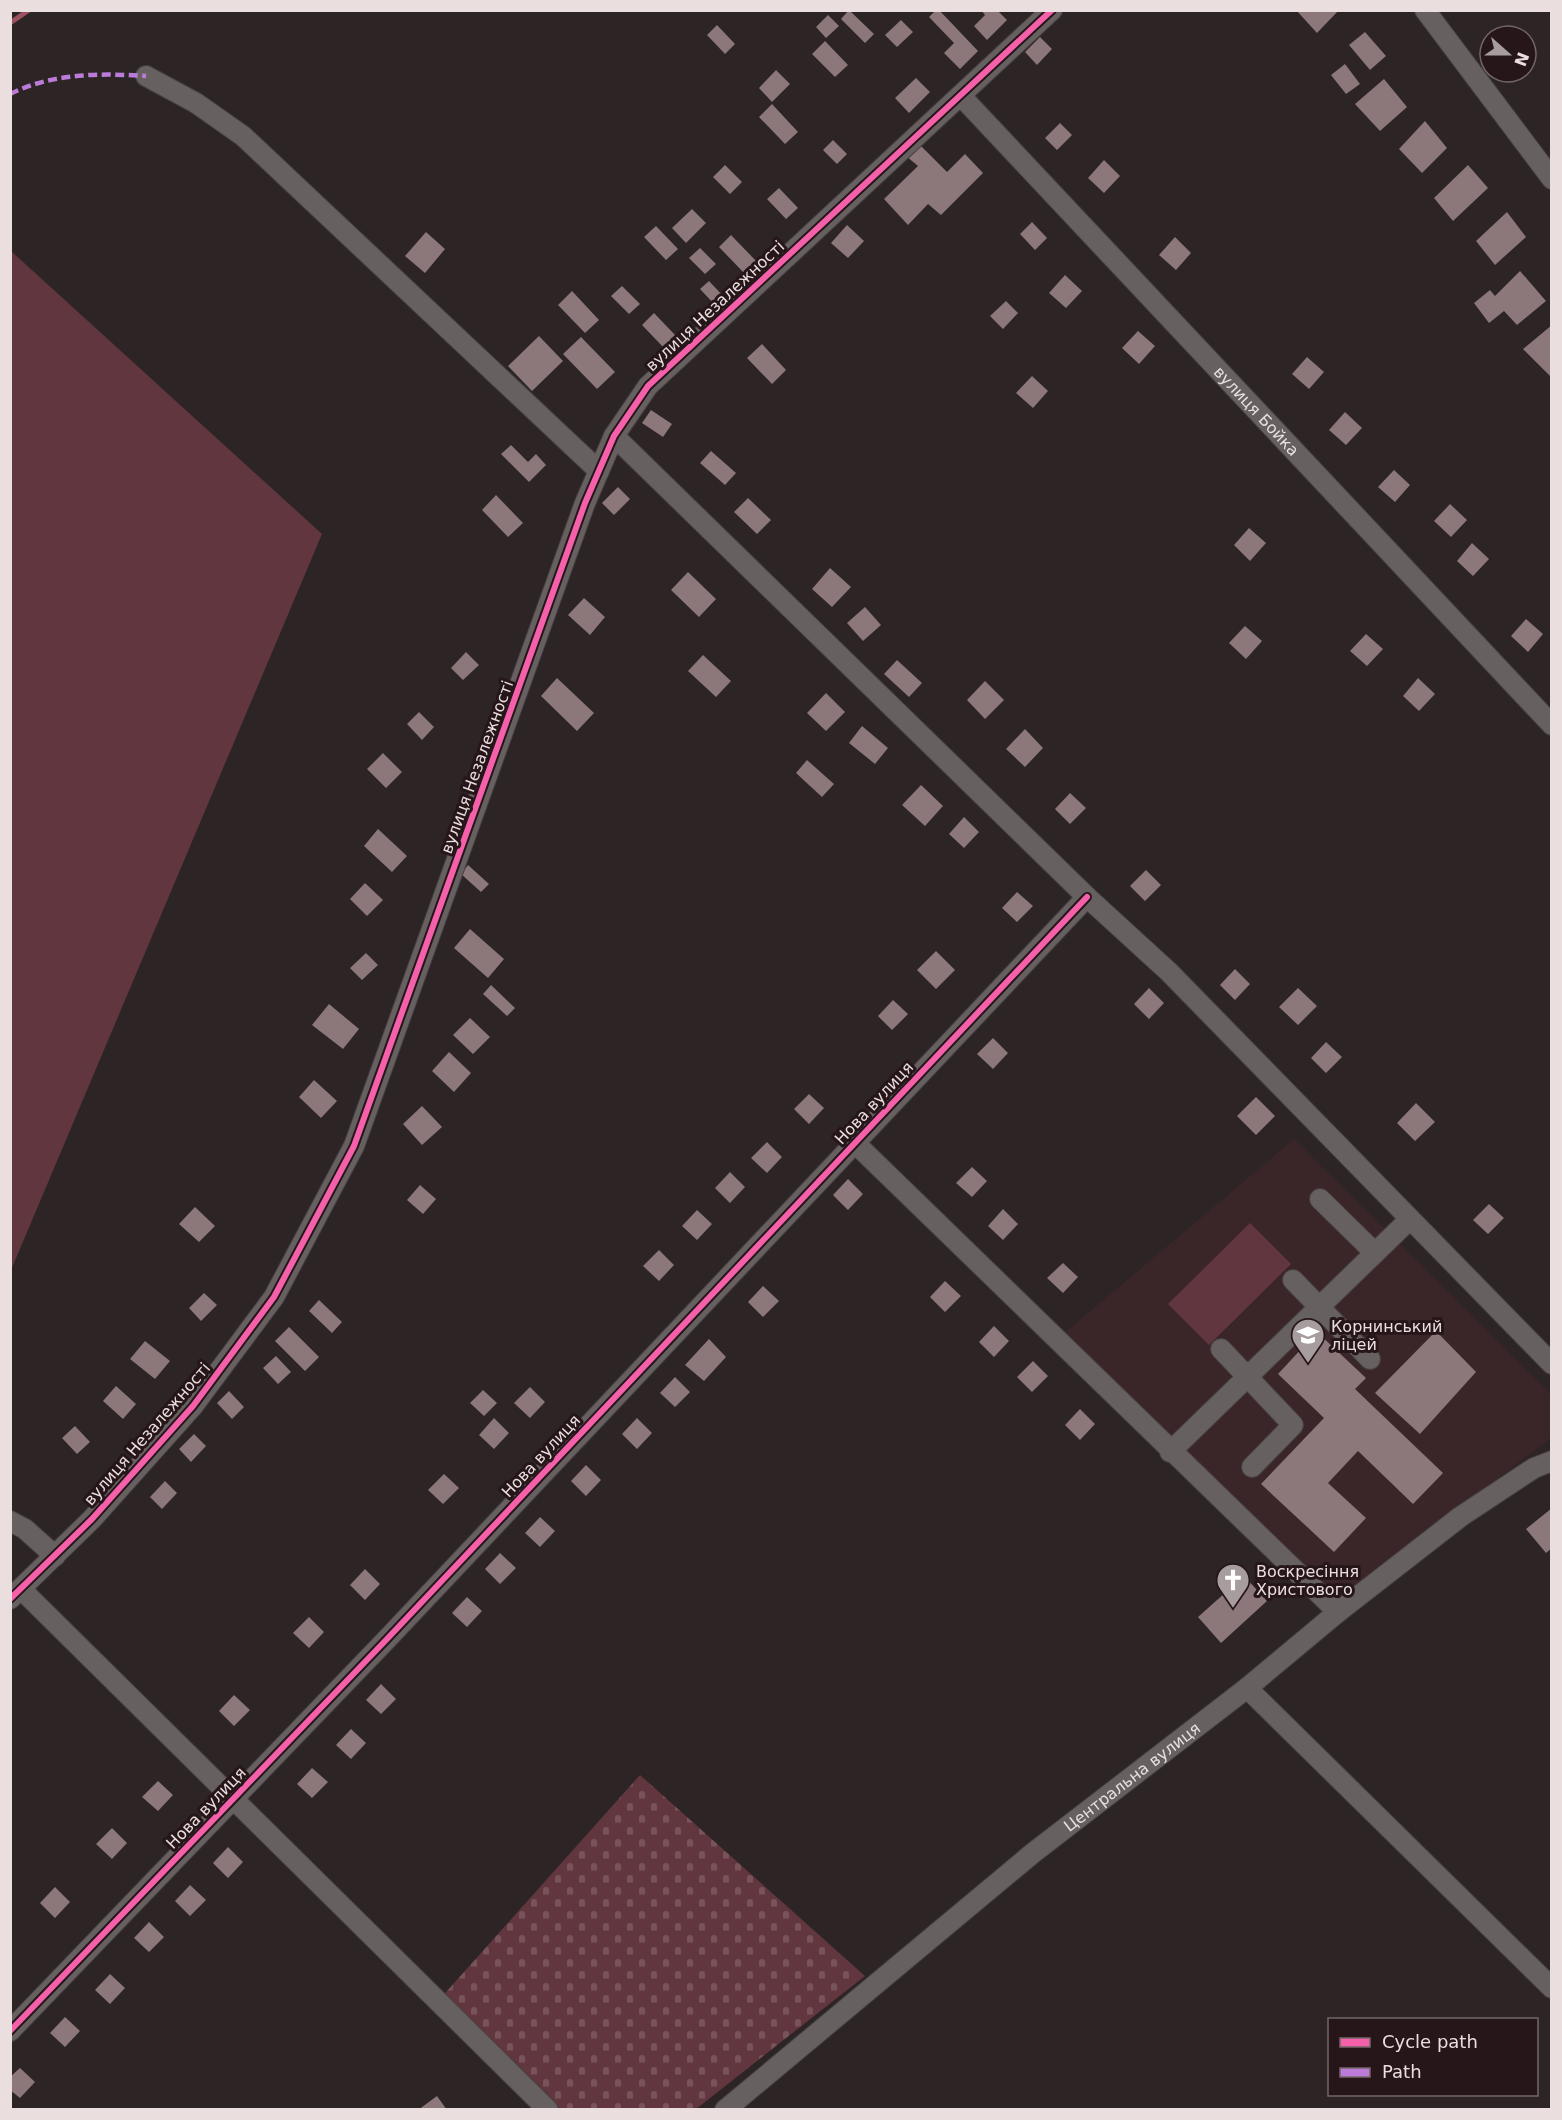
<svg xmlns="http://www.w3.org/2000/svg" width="1562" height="2120" viewBox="0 0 1562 2120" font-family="'DejaVu Sans',sans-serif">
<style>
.built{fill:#3a2528}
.cemetery{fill:url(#cemetery-stones)}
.green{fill:#61363f}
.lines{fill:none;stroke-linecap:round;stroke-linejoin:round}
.stream{stroke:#9c5060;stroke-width:5}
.building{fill:#8c777b}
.minor-casing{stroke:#474041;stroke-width:22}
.minor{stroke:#676060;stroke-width:20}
.quiet{stroke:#bd7bd9;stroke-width:4.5;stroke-dasharray:9 4.5;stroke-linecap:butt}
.cycleway-casing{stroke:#261619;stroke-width:10}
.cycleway{stroke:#f560ab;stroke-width:6}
.labels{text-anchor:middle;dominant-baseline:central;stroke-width:6;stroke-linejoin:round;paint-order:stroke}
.street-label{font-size:16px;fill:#eadedf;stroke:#261619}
.poi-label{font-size:16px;fill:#eadedf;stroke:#261619;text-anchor:start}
</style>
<defs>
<pattern id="cemetery-stones" width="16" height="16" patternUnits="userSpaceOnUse" patternTransform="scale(1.5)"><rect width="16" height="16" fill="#61363f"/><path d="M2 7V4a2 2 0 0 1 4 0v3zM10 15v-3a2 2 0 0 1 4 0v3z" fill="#78535a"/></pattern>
</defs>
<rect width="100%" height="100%" fill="#2c2425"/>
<path class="built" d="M 1294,1139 L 1551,1394 L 1551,1438 L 1338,1598 L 1063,1334 Z"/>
<path class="cemetery" d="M 640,1775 L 865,1976 L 696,2109 L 559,2109 L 438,2001 Z"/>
<path class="green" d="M 11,251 L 322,534 L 11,1270 Z
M 1250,1223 L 1291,1264 L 1209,1345 L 1168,1304 Z"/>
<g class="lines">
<path class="stream" d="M 10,23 L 29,10"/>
</g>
<path class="building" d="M 849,10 L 874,34 L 865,43 L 841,19 Z
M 936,10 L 939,10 L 978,51 L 960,69 L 944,53 L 954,43 L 929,17 Z
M 981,10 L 997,10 L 1007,20 L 987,40 L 974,26 L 985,15 Z
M 1296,10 L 1339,10 L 1317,33 Z
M 828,15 L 839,26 L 826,38 L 816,27 Z
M 901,20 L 913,32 L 897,47 L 885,35 Z
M 717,25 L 735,44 L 725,54 L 707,35 Z
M 1365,32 L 1386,56 L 1370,70 L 1349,45 Z
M 1040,37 L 1052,49 L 1037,65 L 1025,52 Z
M 825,41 L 848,65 L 835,77 L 812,54 Z
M 1345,64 L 1360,84 L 1346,94 L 1331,75 Z
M 776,70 L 790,84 L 772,102 L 759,88 Z
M 916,78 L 930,92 L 909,113 L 895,98 Z
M 1384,79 L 1407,107 L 1380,131 L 1355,104 Z
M 772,104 L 798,132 L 785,144 L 759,117 Z
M 1425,121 L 1447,148 L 1422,173 L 1399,149 Z
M 1060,123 L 1072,135 L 1057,150 L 1045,138 Z
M 833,140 L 847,154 L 837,164 L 823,150 Z
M 919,144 L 947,172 L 965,154 L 983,173 L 941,215 L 928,204 L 908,225 L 884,199 L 918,166 L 906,156 Z
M 1104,160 L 1120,176 L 1104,193 L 1088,178 Z
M 725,165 L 742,182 L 730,194 L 713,177 Z
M 1468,165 L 1488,188 L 1453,221 L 1434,198 Z
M 779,188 L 798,208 L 786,219 L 767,199 Z
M 692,209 L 706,223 L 686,243 L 672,228 Z
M 1507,212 L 1526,237 L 1495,265 L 1476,241 Z
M 1032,222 L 1047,238 L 1035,250 L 1020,234 Z
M 847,225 L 864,241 L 848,258 L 831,243 Z
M 656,226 L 678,249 L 666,260 L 644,237 Z
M 426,232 L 445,249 L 425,273 L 405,256 Z
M 731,235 L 758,263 L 745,274 L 719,247 Z
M 1175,237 L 1191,253 L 1176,270 L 1159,255 Z
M 700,248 L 716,264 L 705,274 L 689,258 Z
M 1520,271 L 1546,301 L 1517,325 L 1504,311 L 1489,323 L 1474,303 L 1490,290 L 1495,296 Z
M 1065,275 L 1082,291 L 1066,308 L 1049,293 Z
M 709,281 L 725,298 L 716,306 L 700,289 Z
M 622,286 L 640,304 L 629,314 L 611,296 Z
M 572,291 L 599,320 L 585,333 L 558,305 Z
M 1006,301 L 1018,313 L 1003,329 L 990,316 Z
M 654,313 L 676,336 L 664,348 L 642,325 Z
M 1552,325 L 1552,378 L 1523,349 Z
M 1138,331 L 1155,346 L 1139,364 L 1122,348 Z
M 539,336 L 563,361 L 532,391 L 508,366 Z
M 581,337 L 615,372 L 597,389 L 563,354 Z
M 762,344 L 786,370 L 772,384 L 747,358 Z
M 1307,357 L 1324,372 L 1309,389 L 1292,374 Z
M 1032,376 L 1048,391 L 1033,408 L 1016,393 Z
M 651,410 L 672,424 L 663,437 L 642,423 Z
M 1345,412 L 1362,428 L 1346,445 L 1329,430 Z
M 511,445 L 528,462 L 536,454 L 546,465 L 529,482 L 501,454 Z
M 711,451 L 736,473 L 725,485 L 700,463 Z
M 1394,470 L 1410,485 L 1395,502 L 1378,487 Z
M 618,487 L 630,499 L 614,515 L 602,503 Z
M 496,495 L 523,523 L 508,537 L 482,510 Z
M 748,498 L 771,520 L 757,534 L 734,512 Z
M 1450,504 L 1467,520 L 1451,537 L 1434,521 Z
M 1249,528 L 1266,543 L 1250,561 L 1234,545 Z
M 1472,543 L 1489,559 L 1473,576 L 1457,561 Z
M 830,568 L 851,587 L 832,607 L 812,589 Z
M 688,572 L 716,599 L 699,617 L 671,590 Z
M 584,598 L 605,617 L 590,635 L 568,615 Z
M 865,607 L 881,625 L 863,641 L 847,623 Z
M 1526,619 L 1543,634 L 1528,652 L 1511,636 Z
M 1245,626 L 1262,641 L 1246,659 L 1229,643 Z
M 1366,634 L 1383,649 L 1367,666 L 1350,651 Z
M 466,652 L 479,665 L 463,680 L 451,668 Z
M 703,655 L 731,681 L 716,697 L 688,671 Z
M 897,660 L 922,683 L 909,697 L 884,674 Z
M 557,678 L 594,713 L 577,731 L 541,696 Z
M 1418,678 L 1435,694 L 1419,711 L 1403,696 Z
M 985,681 L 1004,700 L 985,719 L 967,700 Z
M 826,693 L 845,712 L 826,731 L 807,713 Z
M 419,712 L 434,727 L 422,740 L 407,724 Z
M 862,726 L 888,748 L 875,764 L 849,743 Z
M 1025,729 L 1043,748 L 1025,767 L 1006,749 Z
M 383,753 L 402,772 L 386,788 L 367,769 Z
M 807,760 L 834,784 L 822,797 L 796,773 Z
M 921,785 L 943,806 L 925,826 L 902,805 Z
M 1070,793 L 1086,808 L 1070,824 L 1055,809 Z
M 964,817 L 979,832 L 964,848 L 949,834 Z
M 378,829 L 407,856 L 392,872 L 364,846 Z
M 468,865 L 489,884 L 481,892 L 461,874 Z
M 1146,870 L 1161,885 L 1145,901 L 1130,886 Z
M 365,883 L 383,900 L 367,916 L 350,899 Z
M 1017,892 L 1033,906 L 1017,922 L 1002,908 Z
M 470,929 L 504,959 L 488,978 L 454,948 Z
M 936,951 L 955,970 L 936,989 L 917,970 Z
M 366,953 L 378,965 L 362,980 L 350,968 Z
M 1235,969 L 1250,984 L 1235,1000 L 1220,985 Z
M 491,985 L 515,1008 L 507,1016 L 483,994 Z
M 1149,988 L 1164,1003 L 1149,1019 L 1134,1004 Z
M 1298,988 L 1317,1006 L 1298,1025 L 1279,1007 Z
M 893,1000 L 908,1014 L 892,1030 L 878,1016 Z
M 329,1004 L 359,1029 L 343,1049 L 312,1025 Z
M 470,1018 L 490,1037 L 473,1054 L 453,1035 Z
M 993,1038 L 1008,1053 L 993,1069 L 977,1054 Z
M 1326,1042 L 1342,1057 L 1326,1073 L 1311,1058 Z
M 449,1052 L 471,1073 L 454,1092 L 432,1071 Z
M 314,1080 L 337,1101 L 321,1118 L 299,1097 Z
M 809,1094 L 824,1108 L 809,1124 L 794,1109 Z
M 1256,1097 L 1275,1116 L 1256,1135 L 1237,1116 Z
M 1416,1103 L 1435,1122 L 1415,1141 L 1397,1123 Z
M 422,1106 L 442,1127 L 422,1145 L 403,1124 Z
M 767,1142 L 782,1157 L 767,1173 L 751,1158 Z
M 972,1167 L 987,1181 L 972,1197 L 956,1183 Z
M 730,1172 L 745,1187 L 730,1203 L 715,1188 Z
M 848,1179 L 863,1194 L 848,1210 L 833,1195 Z
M 420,1185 L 436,1199 L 423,1214 L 407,1200 Z
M 1489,1204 L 1504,1218 L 1488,1234 L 1473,1220 Z
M 195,1207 L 215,1226 L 199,1242 L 179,1224 Z
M 1003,1209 L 1018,1224 L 1003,1240 L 988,1226 Z
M 697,1210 L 712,1224 L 697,1240 L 682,1226 Z
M 659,1250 L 674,1265 L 659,1281 L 643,1266 Z
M 1063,1263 L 1078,1277 L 1063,1293 L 1047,1278 Z
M 945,1281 L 961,1296 L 945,1312 L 930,1297 Z
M 763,1286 L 779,1301 L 763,1317 L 748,1302 Z
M 204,1293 L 217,1305 L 201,1321 L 189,1308 Z
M 319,1300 L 342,1322 L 332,1333 L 309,1311 Z
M 994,1326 L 1009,1341 L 994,1357 L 979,1342 Z
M 289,1327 L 319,1357 L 305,1371 L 275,1341 Z
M 1436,1331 L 1476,1372 L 1420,1434 L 1375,1393 Z
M 1317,1332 L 1366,1378 L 1355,1389 L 1443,1473 L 1413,1504 L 1358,1451 L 1328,1483 L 1366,1518 L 1334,1552 L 1261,1484 L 1324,1418 L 1278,1374 Z
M 709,1339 L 726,1357 L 704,1381 L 685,1365 Z
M 145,1341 L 170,1361 L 155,1379 L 130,1359 Z
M 276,1356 L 291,1372 L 278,1384 L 263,1368 Z
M 1033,1361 L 1048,1376 L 1032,1392 L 1017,1377 Z
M 675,1377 L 690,1392 L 675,1407 L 660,1393 Z
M 116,1386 L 136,1404 L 123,1419 L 103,1401 Z
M 530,1387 L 545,1402 L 530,1418 L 514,1403 Z
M 483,1390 L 497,1403 L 484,1416 L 470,1403 Z
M 229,1391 L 244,1407 L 232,1419 L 217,1403 Z
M 1080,1409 L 1095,1424 L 1080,1440 L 1065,1425 Z
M 494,1418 L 509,1433 L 494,1449 L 479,1435 Z
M 637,1418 L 652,1433 L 637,1449 L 622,1434 Z
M 75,1426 L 90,1442 L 77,1454 L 62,1438 Z
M 194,1434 L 206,1446 L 191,1462 L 179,1449 Z
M 586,1465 L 601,1480 L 586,1496 L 571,1481 Z
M 444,1474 L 459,1488 L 443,1504 L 428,1490 Z
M 165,1481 L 177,1493 L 162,1509 L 150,1497 Z
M 1552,1508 L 1552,1548 L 1546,1553 L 1526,1529 Z
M 540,1517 L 555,1531 L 540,1547 L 525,1533 Z
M 500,1553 L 516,1568 L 500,1584 L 485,1569 Z
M 365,1569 L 380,1584 L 365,1600 L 350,1585 Z
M 1244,1576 L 1267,1601 L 1221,1643 L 1198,1617 Z
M 467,1597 L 482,1611 L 467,1627 L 452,1613 Z
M 309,1617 L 324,1632 L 309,1648 L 293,1633 Z
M 381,1684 L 396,1699 L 381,1714 L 366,1700 Z
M 234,1695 L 250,1710 L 234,1726 L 219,1711 Z
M 351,1729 L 366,1743 L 351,1759 L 336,1745 Z
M 312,1768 L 328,1782 L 312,1798 L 297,1784 Z
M 158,1781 L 173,1795 L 158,1811 L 142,1797 Z
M 112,1828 L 127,1843 L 112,1859 L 96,1844 Z
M 228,1847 L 243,1862 L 228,1878 L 213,1863 Z
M 190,1885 L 206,1900 L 190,1916 L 175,1901 Z
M 55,1887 L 70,1902 L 55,1918 L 40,1903 Z
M 149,1922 L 164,1937 L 149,1952 L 134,1938 Z
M 110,1974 L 125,1988 L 110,2004 L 95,1990 Z
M 65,2017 L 80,2031 L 65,2047 L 50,2033 Z
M 20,2068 L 35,2082 L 20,2098 L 10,2090 L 10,2077 Z
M 437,2096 L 447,2110 L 418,2110 Z"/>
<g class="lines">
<g class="minor-casing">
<g id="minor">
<path d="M 1425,10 L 1552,179"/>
<path d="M 146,76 L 196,103 L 243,136 L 599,471"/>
<path id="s1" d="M 961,96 L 1552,725"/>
<path d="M 614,436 L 1087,897 L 1169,972 L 1552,1364"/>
<path d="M 855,1143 L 1338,1612"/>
<path d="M 1320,1199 L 1375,1253"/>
<path d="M 1293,1280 L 1370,1359"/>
<path d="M 1221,1349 L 1293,1425 L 1252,1467"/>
<path d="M 1170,1452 L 1410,1219"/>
<path d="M 10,1521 L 25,1529 L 55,1556"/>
<path d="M 22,1590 L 548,2110"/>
<path d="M 10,1599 L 92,1519 L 193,1406 L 274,1297 L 354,1146 L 585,503 L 614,436 L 648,386 L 1052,10"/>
<path d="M 1247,1688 L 1552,1988"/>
<path d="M 10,2031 L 387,1639 L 1087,897"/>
<path id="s2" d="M 725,2110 L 1033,1853 L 1247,1688 L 1338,1612 L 1460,1517 L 1534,1468 L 1552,1461"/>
</g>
</g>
<use href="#minor" class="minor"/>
<path class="quiet" d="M 10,94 C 52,73 100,73 146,76"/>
<g class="cycleway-casing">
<path id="cycleway" d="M 10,1599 L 92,1519 L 193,1406 L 274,1297 L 354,1146 L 585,503 L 614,436 L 648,386 L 1052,10
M 10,2031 L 387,1639 L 1087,897"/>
</g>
<use href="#cycleway" class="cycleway"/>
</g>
<defs>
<g id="school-pin" transform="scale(1.725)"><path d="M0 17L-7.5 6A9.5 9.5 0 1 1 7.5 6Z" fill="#a89d9e" stroke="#261619"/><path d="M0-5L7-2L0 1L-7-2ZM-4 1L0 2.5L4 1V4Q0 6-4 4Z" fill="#fff"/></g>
<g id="church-pin" transform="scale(1.725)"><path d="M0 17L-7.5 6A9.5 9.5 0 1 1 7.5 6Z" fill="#a89d9e" stroke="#261619"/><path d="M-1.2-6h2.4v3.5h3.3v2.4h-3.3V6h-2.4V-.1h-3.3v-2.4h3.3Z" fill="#fff"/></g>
</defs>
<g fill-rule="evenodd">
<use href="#school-pin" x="1308" y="1335"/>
<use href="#church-pin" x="1233" y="1580"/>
</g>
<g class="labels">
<g class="street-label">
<text transform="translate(715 306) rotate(-43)">вулиця Незалежності</text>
<text stroke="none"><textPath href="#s1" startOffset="432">вулиця Бойка</textPath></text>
<text transform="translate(477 767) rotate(-70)">вулиця Незалежності</text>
<text transform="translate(874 1103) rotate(-47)">Нова вулиця</text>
<text transform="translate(147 1434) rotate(-49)">вулиця Незалежності</text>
<text transform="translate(541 1456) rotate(-47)">Нова вулиця</text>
<text stroke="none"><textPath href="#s2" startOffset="526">Центральна вулиця</textPath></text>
<text transform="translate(206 1808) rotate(-46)">Нова вулиця</text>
</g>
<g class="poi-label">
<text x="1331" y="1326">Корнинський<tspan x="1331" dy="18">ліцей</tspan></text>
<text x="1256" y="1571">Воскресіння<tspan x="1256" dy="18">Христового</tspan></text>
</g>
</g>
<rect width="1562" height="2120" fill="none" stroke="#eadedf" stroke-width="24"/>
<rect x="1328" y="2018" width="210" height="78" fill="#261619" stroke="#746668" stroke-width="1.5"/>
<rect x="1340" y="2038" width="30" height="9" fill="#f560ab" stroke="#746668" stroke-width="1.5"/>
<text x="1382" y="2048" font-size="18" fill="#eadedf">Cycle path</text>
<rect x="1340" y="2068" width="30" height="9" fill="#bd7bd9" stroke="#746668" stroke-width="1.5"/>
<text x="1382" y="2078" font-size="18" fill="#eadedf">Path</text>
<g transform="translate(1508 54) rotate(111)"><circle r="28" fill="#261619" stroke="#746668" stroke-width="1.5"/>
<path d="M0-4.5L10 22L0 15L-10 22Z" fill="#a89d9e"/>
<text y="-9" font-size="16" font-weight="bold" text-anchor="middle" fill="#eadedf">N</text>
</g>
</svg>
